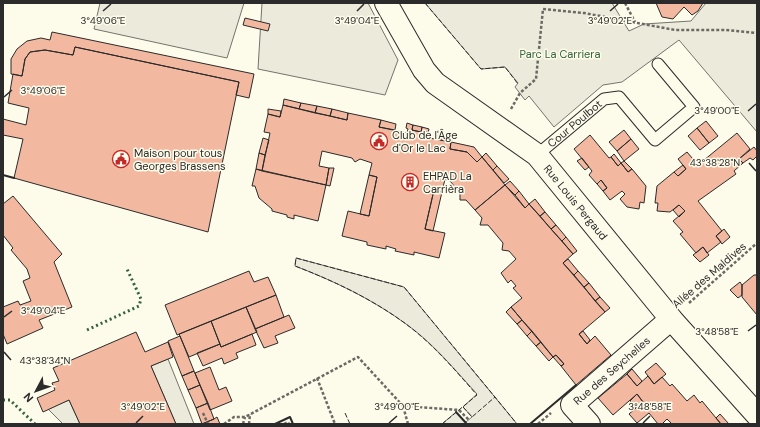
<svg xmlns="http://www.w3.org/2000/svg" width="760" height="427" viewBox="0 0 760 427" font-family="'DM Sans',sans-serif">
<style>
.green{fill:#ecebdb;stroke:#74746e}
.parking{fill:#eceadb;stroke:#74746e}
.building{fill:#f2b8a0;stroke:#2b2b2b}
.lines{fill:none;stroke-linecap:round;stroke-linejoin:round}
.lane-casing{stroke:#2b2b2b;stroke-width:13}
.street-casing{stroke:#2b2b2b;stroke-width:24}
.path{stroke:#6a6964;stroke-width:2.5;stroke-dasharray:3 2;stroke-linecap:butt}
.lane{stroke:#fdfbea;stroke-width:11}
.street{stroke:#fdfbea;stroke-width:22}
.hedge{stroke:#34623c;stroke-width:3;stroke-dasharray:2 3;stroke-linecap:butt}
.fence{stroke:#2b2b2b;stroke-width:1;stroke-dasharray:5 2;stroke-linecap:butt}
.wall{stroke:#2b2b2b;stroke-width:2}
.ticks{fill:none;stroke:#2b2b2b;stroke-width:1.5}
.labels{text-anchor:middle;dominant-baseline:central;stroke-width:3;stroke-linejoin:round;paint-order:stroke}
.park-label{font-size:11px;fill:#34623c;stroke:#fdfbea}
.street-label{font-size:11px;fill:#2b2b2b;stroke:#fdfbea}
.poi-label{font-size:11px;fill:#2b2b2b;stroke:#fdfbea;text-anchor:start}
.ticks-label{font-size:10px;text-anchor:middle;fill:#2b2b2b;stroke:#fdfbea;stroke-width:3;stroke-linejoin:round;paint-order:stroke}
</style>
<rect width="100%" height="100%" fill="#fdfbea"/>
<path class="green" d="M 425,3 L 612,3 L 629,31 L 644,24 L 691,21 L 706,3 L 757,3 L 757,132 L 679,40 L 622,82 L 603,85 L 554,127 L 529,96 L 525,100 L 515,87 L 518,83 L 505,67 L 481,69 Z
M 296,258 L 404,287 L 517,424 L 442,424 L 456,412 L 466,422 L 472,417 L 463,407 L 477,394 C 455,370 433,343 406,324 C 372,299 334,281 295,266 Z
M 168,359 L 194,424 L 176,424 L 151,366 Z
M 69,400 L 80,424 L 63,424 L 48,409 Z"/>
<path class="parking" d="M 100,3 L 244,3 L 227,58 L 94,29 Z
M 262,3 L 368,3 L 398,60 L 385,95 L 258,69 Z"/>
<path class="building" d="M 656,3 L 703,3 L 698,11 L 692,15 L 684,7 L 673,19 L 662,17 Z
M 245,18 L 270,24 L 268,31 L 243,25 Z
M 52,32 L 254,74 L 249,98 L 236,95 L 239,82 L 75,47 L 73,55 L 45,50 L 30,52 L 25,59 L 22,76 L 11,74 L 11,59 L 17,49 L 27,41 L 41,38 L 50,40 Z
M 75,47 L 239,82 L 208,232 L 14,178 L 23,139 L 3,135 L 3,119 L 26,125 L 29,108 L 8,103 L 13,74 L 22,76 L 25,59 L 30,52 L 45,50 L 73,55 Z
M 284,99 L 301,103 L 299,109 L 283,105 Z
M 301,103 L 317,106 L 315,113 L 299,109 Z
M 283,105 L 347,120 L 348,113 L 381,120 L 379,127 L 407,133 L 408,129 L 406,128 L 407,123 L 413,125 L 412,130 L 421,132 L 422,127 L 429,129 L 428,133 L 426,132 L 424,137 L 451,142 L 450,149 L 467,152 L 477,162 L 482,157 L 505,185 L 475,210 L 466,200 L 460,200 L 460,193 L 450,181 L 445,179 L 442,192 L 434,190 L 425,229 L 445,233 L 439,258 L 414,252 L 414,255 L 395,251 L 396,249 L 386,246 L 386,249 L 367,245 L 367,242 L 342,236 L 348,211 L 369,216 L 377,177 L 369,175 L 372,163 L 360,159 L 355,162 L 352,158 L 322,151 L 319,166 L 329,168 L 326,185 L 262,171 L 270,133 L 264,132 L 268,114 L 280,117 Z
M 317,106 L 332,109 L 330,116 L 315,113 Z
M 268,109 L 281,111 L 280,117 L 268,114 Z
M 332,109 L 348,113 L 347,120 L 330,116 Z
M 381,120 L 396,124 L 395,130 L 379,127 Z
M 706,121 L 718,136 L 709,143 L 697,128 Z
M 413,125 L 422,127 L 421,132 L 412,130 Z
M 697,128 L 709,143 L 700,150 L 688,136 Z
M 624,130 L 631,139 L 617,151 L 609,142 Z
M 436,133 L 453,137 L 451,142 L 435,139 Z
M 737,133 L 750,149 L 739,159 L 743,163 L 734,171 L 736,174 L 698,201 L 722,231 L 716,236 L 721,242 L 707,253 L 703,247 L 696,253 L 680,234 L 683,232 L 673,221 L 685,211 L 679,205 L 670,212 L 657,211 L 658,203 L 655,203 L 657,186 L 674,172 L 678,176 L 686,169 L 678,159 L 687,152 L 698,165 Z
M 590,135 L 609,158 L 611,157 L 618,166 L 621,163 L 628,172 L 632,169 L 646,186 L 644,203 L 640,202 L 639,209 L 627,207 L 620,199 L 625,194 L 622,191 L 610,200 L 603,191 L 607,188 L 601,180 L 597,184 L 589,175 L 592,171 L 574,149 Z
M 263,138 L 269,140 L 265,155 L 259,153 Z
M 631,139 L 639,149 L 624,161 L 617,151 Z
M 451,142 L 474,147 L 482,157 L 477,162 L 467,152 L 450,149 Z
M 754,147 L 757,151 L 757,156 L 753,160 L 750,158 L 743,163 L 739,159 Z
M 259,153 L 265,155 L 262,171 L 256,169 Z
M 486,153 L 497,166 L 493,170 L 482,157 Z
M 614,154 L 621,163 L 618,166 L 611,157 Z
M 582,158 L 589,167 L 585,170 L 577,161 Z
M 624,161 L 632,169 L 628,172 L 621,163 Z
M 683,165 L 686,169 L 678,176 L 674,172 Z
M 497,166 L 509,179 L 504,183 L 493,170 Z
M 329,168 L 334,168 L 330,186 L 326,185 Z
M 256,169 L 326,185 L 318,221 L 294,215 L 294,219 L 287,217 L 287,215 L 272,211 L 272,209 L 259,198 L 255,186 L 252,186 Z
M 369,175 L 377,177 L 369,216 L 360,214 Z
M 601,180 L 607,188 L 603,191 L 597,184 Z
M 510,181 L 519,191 L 515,195 L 505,185 Z
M 505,185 L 525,208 L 529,204 L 573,254 L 563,263 L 605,312 L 579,334 L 587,344 L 595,336 L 611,355 L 576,385 L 561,366 L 564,364 L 556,355 L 553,357 L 511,307 L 522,298 L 513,288 L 516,286 L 511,280 L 508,283 L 501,273 L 516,259 L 509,251 L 502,250 L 503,243 L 488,225 L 480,225 L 482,218 L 475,210 Z
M 434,190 L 442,192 L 433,231 L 425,229 Z
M 519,191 L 529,204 L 525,208 L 515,195 Z
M 13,196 L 62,254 L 54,262 L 72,307 L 39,320 L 43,328 L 7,344 L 3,334 L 3,307 L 18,301 L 20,305 L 31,301 L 23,281 L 30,278 L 27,269 L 11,250 L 13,248 L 3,235 L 3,204 Z
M 535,199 L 545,212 L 540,216 L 529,204 Z
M 679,205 L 685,211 L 679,217 L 673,210 Z
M 545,212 L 556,225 L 551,229 L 540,216 Z
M 556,225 L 566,237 L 562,241 L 551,229 Z
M 724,229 L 730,237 L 722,244 L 716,236 Z
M 566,237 L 577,251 L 573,254 L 562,241 Z
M 703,247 L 709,255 L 700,262 L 693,255 Z
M 568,259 L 578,271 L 574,275 L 563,263 Z
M 249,271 L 254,282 L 268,277 L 276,295 L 177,335 L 165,305 Z
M 578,271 L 589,283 L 584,287 L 574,275 Z
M 754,275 L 757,275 L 757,315 L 742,297 L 742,285 Z
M 740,282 L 742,285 L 742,295 L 738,298 L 730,290 Z
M 589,283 L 600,297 L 595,301 L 584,287 Z
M 276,295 L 284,317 L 255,329 L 246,307 Z
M 600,297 L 610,308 L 605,312 L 595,301 Z
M 246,307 L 257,332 L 221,347 L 211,321 Z
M 511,307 L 522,320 L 517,324 L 506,312 Z
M 289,315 L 295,328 L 275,336 L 278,343 L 264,348 L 255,329 Z
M 522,320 L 532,331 L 527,336 L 517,324 Z
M 211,321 L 220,344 L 189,357 L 179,334 Z
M 532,331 L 541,342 L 536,346 L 527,336 Z
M 583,331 L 590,340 L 587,344 L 579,334 Z
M 136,332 L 145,352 L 168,342 L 173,357 L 151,366 L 176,424 L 80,424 L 69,400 L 43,412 L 37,398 L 55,390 L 52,383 L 59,381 L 53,368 Z
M 252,334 L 256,345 L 236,353 L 238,358 L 224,364 L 222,358 L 203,366 L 197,353 L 220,344 L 221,347 Z
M 180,336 L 194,371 L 182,376 L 168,341 Z
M 541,342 L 553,357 L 549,361 L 536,346 Z
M 556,355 L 564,364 L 561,366 L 553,357 Z
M 656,363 L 666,374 L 654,384 L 645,372 Z
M 210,367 L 219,390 L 226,387 L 232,401 L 210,410 L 195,373 Z
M 632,369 L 642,381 L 637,386 L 627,374 Z
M 194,371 L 200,385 L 188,390 L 182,376 Z
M 627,374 L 637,386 L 648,376 L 654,384 L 662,377 L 670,386 L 672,384 L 687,401 L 694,395 L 700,403 L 702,401 L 721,424 L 672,424 L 667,419 L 662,424 L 658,424 L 649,413 L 637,423 L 629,414 L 643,402 L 637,394 L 613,415 L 598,398 Z
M 200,385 L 208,403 L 196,408 L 188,390 Z
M 637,394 L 643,402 L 636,408 L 630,401 Z
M 208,403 L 214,419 L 202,424 L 196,408 Z
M 720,414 L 729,424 L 721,424 L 716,418 Z
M 217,417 L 220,424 L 202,424 L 214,419 Z"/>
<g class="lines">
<g class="lane-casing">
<g id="lane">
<path id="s1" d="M 537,155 L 604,99 L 619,97 L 655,140 L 694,107 L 658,64"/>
</g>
</g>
<g class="street-casing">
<g id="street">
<path id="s2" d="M 386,3 L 424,70 L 435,83 L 537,155 L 671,319 L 757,415"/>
<path id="s3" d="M 589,424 L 572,405 L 671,319"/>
</g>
</g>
<path class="path" d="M 625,3 L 635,22
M 511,109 L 520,93 L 536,79 L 543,9 L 584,13 L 675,30 L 726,30 L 757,33
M 689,303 L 757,243
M 317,378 L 335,424
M 203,413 L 208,424
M 224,424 L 234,417 L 245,417 L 358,357 L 403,406
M 243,424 L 245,417
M 249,424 L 250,414
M 284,424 L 288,422 L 289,424
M 408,424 L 403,406 L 459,410 L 469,420
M 538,424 L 551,413"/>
<use href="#lane" class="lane"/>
<use href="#street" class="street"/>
<path class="hedge" d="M 87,330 L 139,306 L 141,299 L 126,267
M 3,400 L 10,400 L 35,424"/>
<path class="fence" d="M 425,3 L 481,69 L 505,67 L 518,84
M 463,407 L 472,417 L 495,397 L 517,424
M 345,413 L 350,424
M 442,424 L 477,395 C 455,370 433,344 406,324 C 372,299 334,281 295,266 L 296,258 L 404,287 L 495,397"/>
<path class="wall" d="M 3,175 L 14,178
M 456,412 L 466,423
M 275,424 L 290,417 L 293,424
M 530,424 L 576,385"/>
</g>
<path class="ticks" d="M 103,11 L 111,4M 357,11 L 364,4M 610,11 L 618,4M 4,97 L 12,90M 748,111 L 756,104M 749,163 L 756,171M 4,317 L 12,311M 748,331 L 756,325M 4,352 L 11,360M 136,423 L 143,416M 389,423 L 397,416M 643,423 L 650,416"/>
<defs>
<g id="civic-ring" transform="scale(0.9)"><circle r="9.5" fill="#fdfbea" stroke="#c62828" stroke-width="1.5"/><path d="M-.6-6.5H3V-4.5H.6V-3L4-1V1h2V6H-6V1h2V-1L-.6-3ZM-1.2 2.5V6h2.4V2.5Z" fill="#c62828"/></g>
<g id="building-ring" transform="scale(0.9)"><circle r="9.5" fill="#fdfbea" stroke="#c62828" stroke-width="1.5"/><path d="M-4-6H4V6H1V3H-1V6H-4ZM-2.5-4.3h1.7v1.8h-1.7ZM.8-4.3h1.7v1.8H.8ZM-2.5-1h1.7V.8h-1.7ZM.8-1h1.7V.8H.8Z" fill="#c62828"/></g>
</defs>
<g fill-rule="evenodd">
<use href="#civic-ring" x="379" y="141"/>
<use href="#civic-ring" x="121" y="159"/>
<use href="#building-ring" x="410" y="182"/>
</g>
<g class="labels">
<g class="park-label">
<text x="560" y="54">Parc La Carriera</text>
</g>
<g class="street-label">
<text stroke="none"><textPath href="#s1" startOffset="49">Cour Poulbot</textPath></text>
<text stroke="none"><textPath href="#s2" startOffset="280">Rue Louis Pergaud</textPath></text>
<text transform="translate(709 275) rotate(-41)">Allée des Maldives</text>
<text stroke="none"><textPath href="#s3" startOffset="78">Rue des Seychelles</textPath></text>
</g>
<g class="poi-label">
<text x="392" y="135">Club de l'Âge<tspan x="392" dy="13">d'Or le Lac</tspan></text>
<text x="134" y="153">Maison pour tous<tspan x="134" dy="13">Georges Brassens</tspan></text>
<text x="423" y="176">EHPAD La<tspan x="423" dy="13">Carrièra</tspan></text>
</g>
</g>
<g class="ticks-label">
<text x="103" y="24">3°49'06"E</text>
<text x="357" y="24">3°49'04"E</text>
<text x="610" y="24">3°49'02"E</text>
<text x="43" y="94">3°49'06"E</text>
<text x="717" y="114">3°49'00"E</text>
<text x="715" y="166">43°38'28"N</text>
<text x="43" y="314">3°49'04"E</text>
<text x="717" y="335">3°48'58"E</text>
<text x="45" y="364">43°38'34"N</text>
<text x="143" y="410">3°49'02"E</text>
<text x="397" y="410">3°49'00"E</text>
<text x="650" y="410">3°48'58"E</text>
</g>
<rect width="760" height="427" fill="none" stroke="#2b2b2b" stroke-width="8"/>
<g transform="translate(36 391) rotate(229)" stroke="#fdfbea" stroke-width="3" paint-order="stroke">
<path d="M0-3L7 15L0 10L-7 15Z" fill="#2b2b2b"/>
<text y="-6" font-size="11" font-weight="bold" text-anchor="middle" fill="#2b2b2b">N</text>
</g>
</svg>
